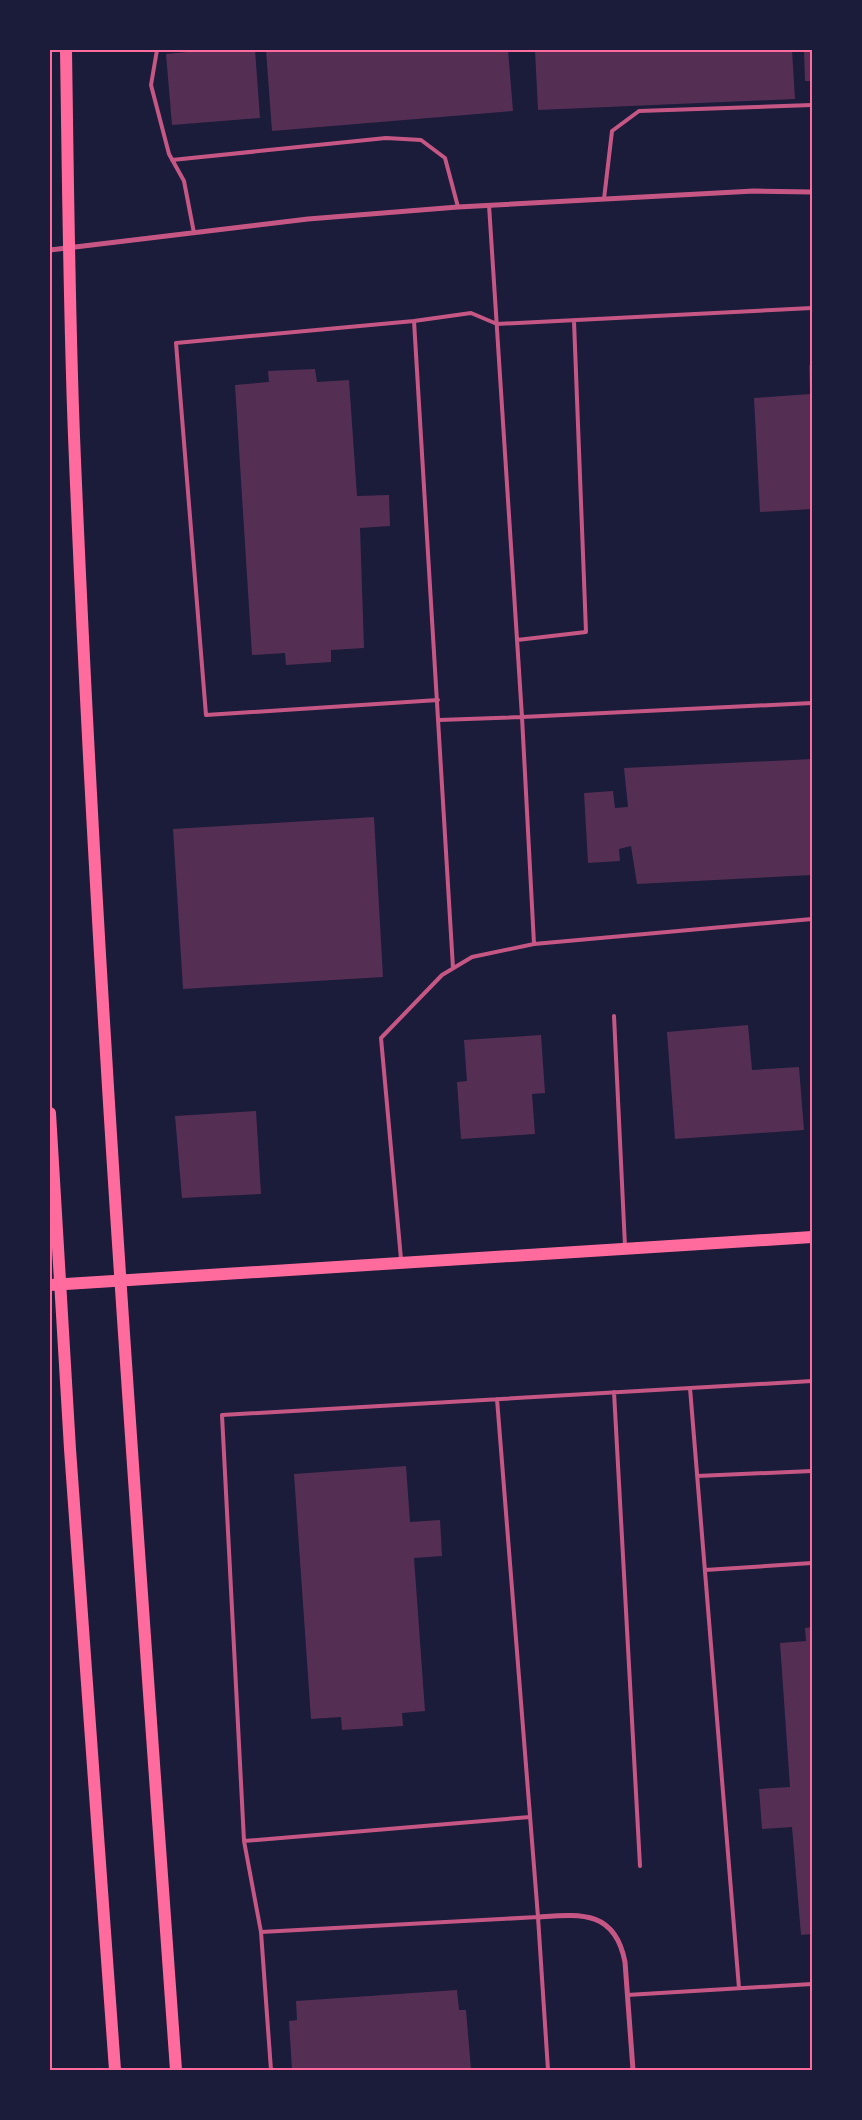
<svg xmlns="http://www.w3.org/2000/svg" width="862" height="2120" viewBox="0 0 862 2120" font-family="Manrope,sans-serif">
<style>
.building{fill:#542f53}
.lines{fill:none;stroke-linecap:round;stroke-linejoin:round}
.service{stroke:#c65784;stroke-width:4}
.minor{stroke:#c65784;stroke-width:5}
.primary{stroke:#ff6b9d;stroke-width:12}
.neatline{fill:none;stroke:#ff6b9d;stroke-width:2}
</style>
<rect width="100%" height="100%" fill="#1b1b3a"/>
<path class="building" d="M 209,50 L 255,50 L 260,118 L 172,125 L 166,54 Z
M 266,50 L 508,50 L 513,111 L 272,131 Z
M 535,50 L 792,50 L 795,99 L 538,110 Z
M 804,50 L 812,50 L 812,81 L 805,81 Z
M 809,365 L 812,365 L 812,509 L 760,512 L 754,398 L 810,394 Z
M 315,369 L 317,382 L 349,380 L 357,496 L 389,495 L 390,526 L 360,528 L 364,648 L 331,650 L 331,662 L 286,665 L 285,653 L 252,655 L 235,385 L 269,382 L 268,371 Z
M 812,759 L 812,875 L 637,884 L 631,846 L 619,849 L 620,861 L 588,863 L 584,793 L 613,791 L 615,808 L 628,807 L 624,768 Z
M 374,817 L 383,977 L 183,989 L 173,829 Z
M 748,1025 L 752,1070 L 799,1067 L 804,1130 L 675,1139 L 667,1032 Z
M 541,1035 L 545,1093 L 532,1094 L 535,1134 L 461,1139 L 457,1082 L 467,1081 L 464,1040 Z
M 256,1111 L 261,1194 L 182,1198 L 175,1116 Z
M 406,1466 L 410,1522 L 440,1520 L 442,1556 L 414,1558 L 425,1711 L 402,1713 L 403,1726 L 342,1730 L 341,1717 L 311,1719 L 294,1474 Z
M 812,1627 L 812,1934 L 801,1935 L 792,1827 L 762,1829 L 759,1789 L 790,1787 L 780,1643 L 806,1641 L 805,1628 Z
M 457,1990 L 459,2010 L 466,2010 L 471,2070 L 292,2070 L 289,2021 L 297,2020 L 296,2001 Z"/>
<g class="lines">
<path class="service" d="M 157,50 L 151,85 L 169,154 L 184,181 L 194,233
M 172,160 L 386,138 L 421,140 L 445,158 L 458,207
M 604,199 L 612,131 L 639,111 L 812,105
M 489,205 L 522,717 L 812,703
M 414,321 L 176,343 L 206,715 L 438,700
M 517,640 L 586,632 L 574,321
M 439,720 L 522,717 L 534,944
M 453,968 L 414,321 L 471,313 L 497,324 L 812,308
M 614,1016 L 625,1246
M 401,1259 L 381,1038 L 442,975 L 472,957 L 534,944 L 812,919
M 690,1388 L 739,1988
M 614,1392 L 640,1866
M 497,1399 L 538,1917 L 548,2070
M 697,1476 L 812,1471
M 705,1570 L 812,1563
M 244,1841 L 530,1817
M 261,1932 L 538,1917
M 627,1995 L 812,1984
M 271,2070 L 261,1932 L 244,1841 L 222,1415 L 812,1381"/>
<path class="minor" d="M 50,250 L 308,219 L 458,207 L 754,191 L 812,192
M 538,1917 C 581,1914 615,1910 625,1962 L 633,2070"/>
<path class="primary" d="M 66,50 C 68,179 69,308 74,436 C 96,981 137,1526 176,2070
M 50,1113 L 70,1449 L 115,2070
M 50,1285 L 812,1237"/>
</g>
<rect width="862" height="2120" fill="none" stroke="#1b1b3a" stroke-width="102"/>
<rect x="51" y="51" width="760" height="2018" class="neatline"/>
</svg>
